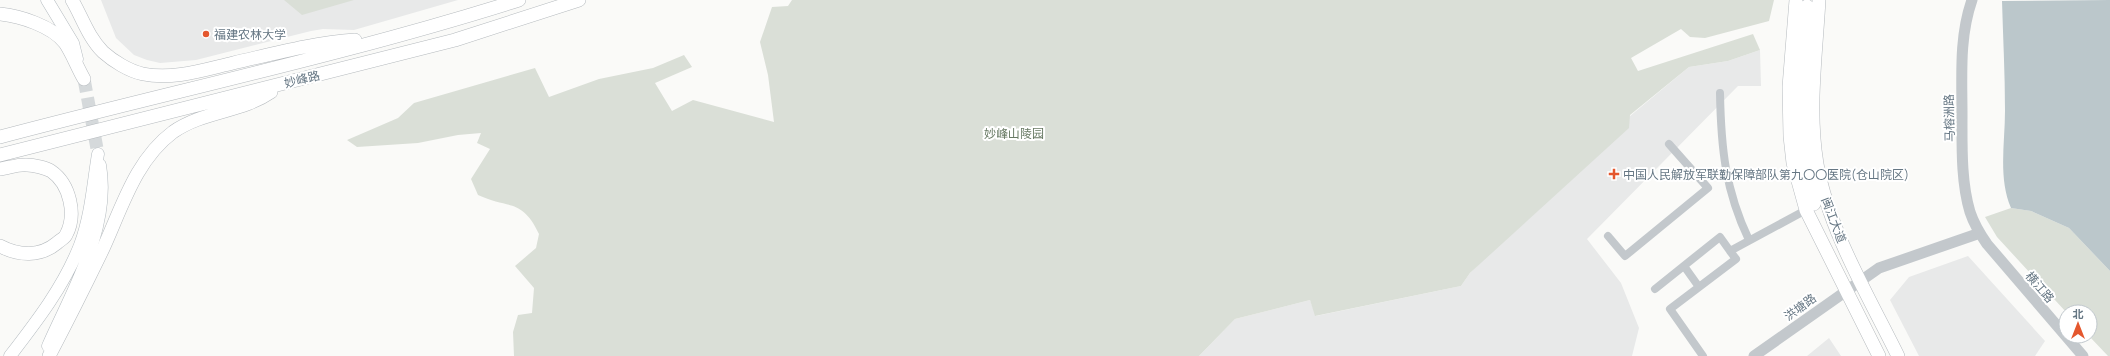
<svg xmlns="http://www.w3.org/2000/svg" width="2110" height="356" viewBox="0 0 2110 356" font-family="Manrope,'Noto Sans SC',sans-serif">
<style>
.built{fill:#e8e9e9}
.green{fill:#dadfd7}
.water{fill:#bbc7cb}
.lines{fill:none;stroke-linecap:round;stroke-linejoin:round}
.primary-tunnel{stroke:#d5d9db;stroke-width:13;stroke-dasharray:13 6;stroke-linecap:butt}
.secondary-casing{stroke:#b3babf;stroke-width:13}
.primary-casing{stroke:#b5babe;stroke-width:14}
.minor{stroke:#c3c8cc;stroke-width:8}
.tertiary{stroke:#c3c8cc;stroke-width:11}
.secondary{stroke:#fff;stroke-width:12}
.primary{stroke:#fff;stroke-width:13}
.poi-dot{fill:#e4572e;stroke:#fff;stroke-width:1.5}
.labels{text-anchor:middle;dominant-baseline:central;stroke-width:4;stroke-linejoin:round;paint-order:stroke}
.poi-label{font-size:12px;fill:#657683;stroke:#fff;text-anchor:start}
.street-label{font-size:12px;fill:#657683;stroke:#fff}
.park-label{font-size:12px;fill:#687a64;stroke:#fff}
</style>
<rect width="100%" height="100%" fill="#fafaf8"/>
<path class="built" d="M 101,0 L 458,0 L 354,30 L 323,29 L 311,31 L 196,60 L 160,63 L 147,60 L 134,55 L 116,38 Z
M 1760,50 L 1761,86 L 1738,86 L 1587,239 L 1621,283 L 1639,328 L 1632,356 L 1199,356 L 1235,319 L 1310,300 L 1316,316 L 1461,286 L 1470,273 L 1630,116 L 1689,67 L 1728,61 Z
M 1968,256 L 2045,341 L 2035,356 L 1919,356 L 1890,300 L 1909,277 Z
M 1829,338 L 1841,356 L 1807,356 Z"/>
<path class="green" d="M 284,0 L 354,0 L 302,15 Z
M 792,0 L 1774,0 L 1769,21 L 1705,38 L 1690,37 L 1681,29 L 1631,58 L 1638,71 L 1753,34 L 1760,50 L 1728,61 L 1689,67 L 1630,115 L 1629,128 L 1470,273 L 1461,286 L 1315,316 L 1310,300 L 1235,319 L 1199,356 L 514,356 L 513,332 L 518,315 L 532,313 L 534,288 L 515,266 L 536,248 L 539,234 C 522,198 508,209 478,195 L 471,179 L 490,149 L 477,143 L 481,133 L 458,135 L 418,143 L 357,147 L 347,140 L 398,118 L 414,103 L 535,68 L 549,97 L 599,79 L 653,68 L 684,55 L 692,67 L 655,83 L 672,111 L 693,100 L 774,122 L 768,75 L 760,42 L 772,7 L 788,6 Z
M 2011,208 L 2031,211 L 2069,228 L 2110,271 L 2110,356 L 2108,356 L 2089,336 L 2090,312 L 2066,312 L 1997,237 L 1985,217 Z"/>
<path class="water" d="M 2110,0 L 2110,271 L 2069,228 L 2031,211 L 2011,208 C 1998,178 2005,143 2005,111 C 2005,74 2003,37 2002,1 Z"/>
<g class="lines">
<path class="primary-tunnel" d="M 84,79 L 98,154"/>
<g class="secondary-casing">
<path id="secondary" d="M 47,0 L 73,43 L 77,59
M 48,346 C 72,291 111,228 100,165
M 10,356 C 37,321 64,286 80,245 C 91,216 93,184 98,154"/>
</g>
<g class="primary-casing">
<path id="primary" d="M 72,0 C 82,17 88,37 103,52 C 113,61 129,71 143,74 C 173,80 203,70 233,63 C 273,54 313,43 355,40
M 1796,0 L 1789,87 L 1790,136 L 1793,163 L 1806,210 L 1879,356
M 1819,0 C 1816,54 1808,110 1817,164 C 1829,231 1868,295 1898,356
M 1807,6 C 1801,72 1792,140 1814,204
M 0,14 C 20,16 52,26 65,43 C 72,53 77,67 84,79
M 0,137 C 173,91 349,54 519,0
M 0,155 L 455,40 L 579,0
M 0,169 C 8,168 19,164 27,165 C 34,165 46,168 51,171 C 70,184 77,215 66,235 C 65,238 60,240 57,243 C 40,257 19,256 0,246
M 49,356 C 67,322 84,288 101,253 C 121,211 134,161 173,132 C 203,111 242,112 271,92"/>
</g>
<path class="minor" d="M 1720,93 C 1721,147 1725,190 1749,240
M 1608,236 L 1625,256 L 1708,188 L 1669,144
M 1684,266 L 1699,287
M 1655,289 L 1720,237 L 1730,251
M 1703,356 L 1670,309 L 1736,259 L 1730,251 L 1806,210"/>
<path class="tertiary" d="M 1972,0 C 1959,37 1962,76 1962,115 C 1962,146 1961,182 1970,212 C 1974,224 1980,234 1987,244 L 2083,356
M 1754,356 L 1879,268 L 1980,233"/>
<use href="#secondary" class="secondary"/>
<use href="#primary" class="primary"/>
</g>
<g class="poi-dot">
<circle cx="206" cy="34" r="4"/>
<path d="M1612 168h4v4h4v4h-4v4h-4v-4h-4v-4h4z"/>
</g>
<g class="labels">
<g class="poi-label">
<text x="214" y="34">福建农林大学</text>
<text x="1623" y="174">中国人民解放军联勤保障部队第九〇〇医院(仓山院区)</text>
</g>
<g class="street-label">
<text transform="translate(302 79) rotate(-14)">妙峰路</text>
<text transform="translate(1949 118) rotate(-91)">马榕洲路</text>
<text transform="translate(1834 220) rotate(69)">闽江大道</text>
<text transform="translate(2040 287) rotate(49)">横江路</text>
<text transform="translate(1800 307) rotate(-36)">洪塘路</text>
</g>
<g class="park-label">
<text x="1014" y="133">妙峰山陵园</text>
</g>
</g>
<g transform="translate(2078 324)"><circle r="19" fill="#ffffff" stroke="#c1c8cd"/>
<path d="M0-3L7 15L0 10L-7 15Z" fill="#e4572e"/>
<text y="-6" font-size="11" font-weight="bold" text-anchor="middle" fill="#657683">北</text>
</g>
</svg>
